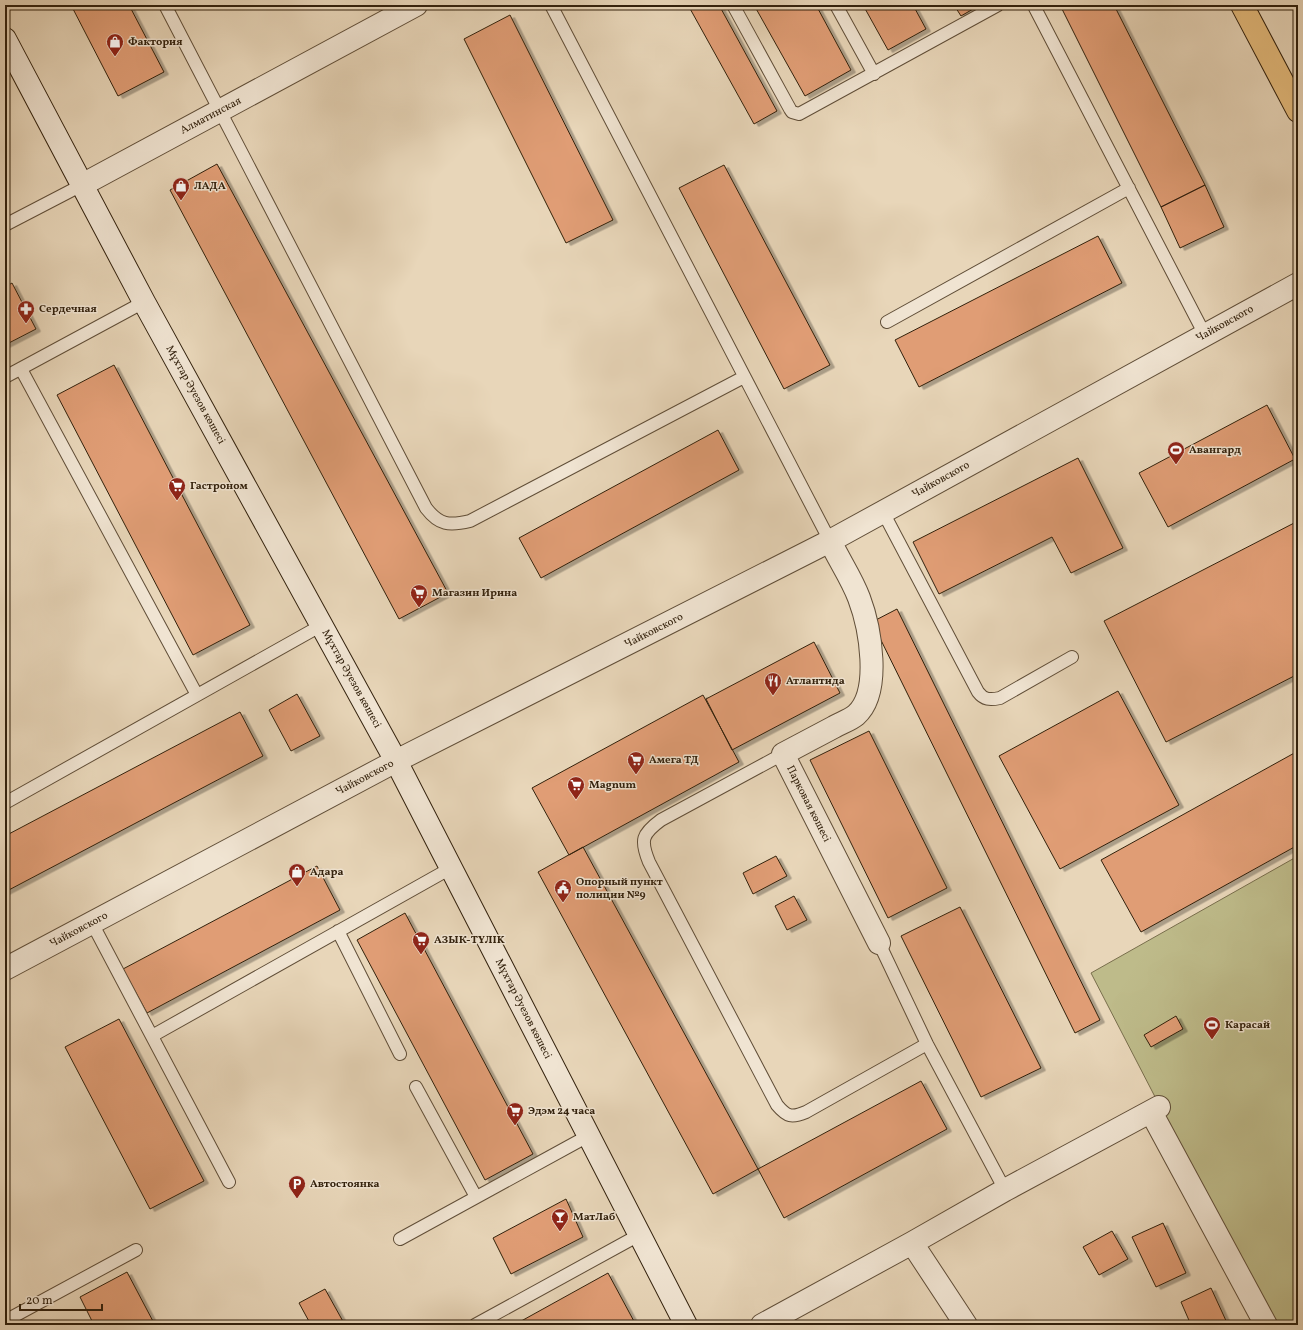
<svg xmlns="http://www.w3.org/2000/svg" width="1303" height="1330" viewBox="0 0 1303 1330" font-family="Vollkorn,serif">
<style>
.green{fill:#bebb8a;stroke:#786e4c}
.building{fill:#e09d74;stroke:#32210d;filter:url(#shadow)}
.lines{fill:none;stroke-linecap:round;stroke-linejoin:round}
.lane-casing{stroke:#604e38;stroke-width:14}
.street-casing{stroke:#604e38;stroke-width:24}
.secondary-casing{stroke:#32210d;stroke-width:24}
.primary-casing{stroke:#32210d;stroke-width:24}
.lane{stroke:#f0e4d2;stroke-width:12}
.street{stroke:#f0e4d2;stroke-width:22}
.secondary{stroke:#f0e4d2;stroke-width:22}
.primary{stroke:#e4bb7c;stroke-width:22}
.labels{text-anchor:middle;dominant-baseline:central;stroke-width:3;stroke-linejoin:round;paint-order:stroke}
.poi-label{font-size:11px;font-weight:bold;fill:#32210d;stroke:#f0e4d2;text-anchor:start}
.street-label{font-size:11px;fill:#32210d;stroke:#f0e4d2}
</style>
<defs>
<filter id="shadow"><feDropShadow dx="4.5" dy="2.5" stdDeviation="0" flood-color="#0004"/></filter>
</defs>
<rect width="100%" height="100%" fill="#e8d6b9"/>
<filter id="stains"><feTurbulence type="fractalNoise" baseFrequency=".005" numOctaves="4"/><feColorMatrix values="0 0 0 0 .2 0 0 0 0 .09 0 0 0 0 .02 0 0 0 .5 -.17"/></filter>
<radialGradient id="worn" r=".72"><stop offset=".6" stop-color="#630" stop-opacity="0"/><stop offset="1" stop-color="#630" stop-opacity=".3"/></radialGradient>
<path class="green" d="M 1298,856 L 1298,1325 L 1273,1325 L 1091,973 Z"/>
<path class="building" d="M 71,5 L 129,5 L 164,72 L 118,96 Z
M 688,5 L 719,5 L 777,111 L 754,124 Z
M 754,5 L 816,5 L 851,70 L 805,96 Z
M 863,5 L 913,5 L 926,29 L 888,50 Z
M 954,5 L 980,5 L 961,16 Z
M 1060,5 L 1114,5 L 1205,185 L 1161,207 Z
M 510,15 L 613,220 L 566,243 L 464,39 Z
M 217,164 L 448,593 L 399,619 L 170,190 Z
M 724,165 L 830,365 L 784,389 L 679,188 Z
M 1205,185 L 1224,227 L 1180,248 L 1161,207 Z
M 1098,236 L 1122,283 L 919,387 L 895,340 Z
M 12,283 L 36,329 L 5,345 L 5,287 Z
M 114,365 L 250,625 L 193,655 L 57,395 Z
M 1267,405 L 1295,459 L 1168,527 L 1139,473 Z
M 718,430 L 739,470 L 541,578 L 519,538 Z
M 1078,458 L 1123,548 L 1071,573 L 1052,537 L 939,594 L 913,542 Z
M 1298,521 L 1298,674 L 1166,742 L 1104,621 Z
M 897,609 L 1100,1020 L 1075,1033 L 872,622 Z
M 814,642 L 840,693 L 732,750 L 706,699 Z
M 1118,691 L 1179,805 L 1060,869 L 999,756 Z
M 297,694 L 320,736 L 291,751 L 269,710 Z
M 703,695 L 739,762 L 569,855 L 532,788 Z
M 240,712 L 263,756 L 5,892 L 5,836 Z
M 869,731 L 947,888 L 888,918 L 810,760 Z
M 1298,751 L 1298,845 L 1141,932 L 1101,860 Z
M 583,847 L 758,1169 L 713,1194 L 538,872 Z
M 776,856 L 787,876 L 753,894 L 743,873 Z
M 317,866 L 340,910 L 147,1013 L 123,969 Z
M 794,896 L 807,920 L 787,930 L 775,906 Z
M 960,907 L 1041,1068 L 981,1097 L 901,936 Z
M 405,913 L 533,1154 L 485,1180 L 357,940 Z
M 1176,1016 L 1183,1029 L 1151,1047 L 1144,1035 Z
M 119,1019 L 204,1181 L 150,1209 L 65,1047 Z
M 921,1081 L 947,1129 L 784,1218 L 758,1169 Z
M 566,1199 L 583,1237 L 511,1274 L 493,1238 Z
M 1163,1223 L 1186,1273 L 1156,1287 L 1132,1237 Z
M 1112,1231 L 1128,1259 L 1099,1275 L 1083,1247 Z
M 127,1272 L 155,1325 L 94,1325 L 80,1297 Z
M 608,1273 L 636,1325 L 514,1325 Z
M 1211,1288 L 1228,1325 L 1191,1325 L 1181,1302 Z
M 325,1289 L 345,1325 L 311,1325 L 299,1303 Z"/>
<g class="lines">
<g class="lane-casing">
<path id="lane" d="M 165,5 L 426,508 C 439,525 449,526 470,521 L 744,377
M 551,5 L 830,541
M 733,5 L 790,109 L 792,112 L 799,114 L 998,5
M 836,5 L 874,74
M 1035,8 L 1205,335
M 5,225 L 82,185
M 887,322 L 1129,188
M 21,369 L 197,695
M 5,377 L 144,302
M 883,512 L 978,692 C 984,700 990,700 1000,698 L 1072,657
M 783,754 L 661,820 C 642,834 640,840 649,862 L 777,1105 C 787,1117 792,1118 806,1112 L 927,1044
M 5,803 L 322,625
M 92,923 L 229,1182
M 338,931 L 400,1054
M 879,943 L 927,1044 L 1005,1190
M 152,1036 L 451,868
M 416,1087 L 476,1197
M 400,1239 L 588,1136
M 5,1321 L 136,1250
M 475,1325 L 639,1235"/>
</g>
<g class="street-casing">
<path id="street" d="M 82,185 L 416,5
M 830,541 C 839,560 852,579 859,598 C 870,627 882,692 856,715 C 850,720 841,723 834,727 C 817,736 800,745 783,754 L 879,943
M 5,969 L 396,761 L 830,541 L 1298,284
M 1151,1112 L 1266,1325
M 912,1243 L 966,1325
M 762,1325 L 912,1243 L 1005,1190 L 1159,1107"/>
</g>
<g class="secondary-casing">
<path id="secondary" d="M 5,39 L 144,302 L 396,761 L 686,1325"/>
</g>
<g class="primary-casing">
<path id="primary" d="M 1242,5 L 1298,111"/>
</g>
<use href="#lane" class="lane"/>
<use href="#street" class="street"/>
<use href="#secondary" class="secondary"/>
<use href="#primary" class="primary"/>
</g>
<defs>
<g id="shop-pin" transform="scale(0.9)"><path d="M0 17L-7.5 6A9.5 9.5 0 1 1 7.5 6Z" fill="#8f2418" stroke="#f0e4d2"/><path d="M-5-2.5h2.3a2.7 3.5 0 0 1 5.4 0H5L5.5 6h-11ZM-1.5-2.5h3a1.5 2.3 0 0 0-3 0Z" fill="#fff"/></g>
<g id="pharmacy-pin" transform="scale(0.9)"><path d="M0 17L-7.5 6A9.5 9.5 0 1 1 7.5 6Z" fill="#8f2418" stroke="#f0e4d2"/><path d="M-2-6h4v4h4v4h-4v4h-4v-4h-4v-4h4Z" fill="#fff"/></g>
<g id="stadium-pin" transform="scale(0.9)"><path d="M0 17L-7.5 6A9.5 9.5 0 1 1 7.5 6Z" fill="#8f2418" stroke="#f0e4d2"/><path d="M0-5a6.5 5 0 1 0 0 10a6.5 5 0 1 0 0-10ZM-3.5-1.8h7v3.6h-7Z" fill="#fff"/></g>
<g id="supermarket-pin" transform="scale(0.9)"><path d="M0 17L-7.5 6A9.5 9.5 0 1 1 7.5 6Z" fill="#8f2418" stroke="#f0e4d2"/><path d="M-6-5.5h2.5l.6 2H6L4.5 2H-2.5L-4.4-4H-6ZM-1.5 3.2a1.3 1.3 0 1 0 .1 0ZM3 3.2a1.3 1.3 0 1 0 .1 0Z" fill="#fff"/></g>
<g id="restaurant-pin" transform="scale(0.9)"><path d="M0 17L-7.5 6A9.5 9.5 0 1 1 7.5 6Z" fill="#8f2418" stroke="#f0e4d2"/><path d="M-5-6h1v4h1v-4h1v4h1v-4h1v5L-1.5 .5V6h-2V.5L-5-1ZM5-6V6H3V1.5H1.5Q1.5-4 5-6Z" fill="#fff"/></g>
<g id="civic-pin" transform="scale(0.9)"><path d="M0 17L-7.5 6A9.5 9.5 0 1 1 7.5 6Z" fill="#8f2418" stroke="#f0e4d2"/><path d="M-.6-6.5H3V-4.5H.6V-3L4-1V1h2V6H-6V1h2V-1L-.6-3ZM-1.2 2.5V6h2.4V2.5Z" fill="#fff"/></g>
<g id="parking-pin" transform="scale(0.9)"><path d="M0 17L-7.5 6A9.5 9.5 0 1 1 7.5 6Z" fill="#8f2418" stroke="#f0e4d2"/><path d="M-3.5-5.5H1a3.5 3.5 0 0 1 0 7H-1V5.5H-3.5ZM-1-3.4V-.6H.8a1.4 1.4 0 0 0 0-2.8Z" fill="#fff"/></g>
<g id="bar-pin" transform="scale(0.9)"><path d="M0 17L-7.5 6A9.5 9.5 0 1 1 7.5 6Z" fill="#8f2418" stroke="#f0e4d2"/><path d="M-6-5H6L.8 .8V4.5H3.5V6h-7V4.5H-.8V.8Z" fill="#fff"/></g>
</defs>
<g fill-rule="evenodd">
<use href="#shop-pin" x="115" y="42"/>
<use href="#shop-pin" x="181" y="186"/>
<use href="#pharmacy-pin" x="26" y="309"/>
<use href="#stadium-pin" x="1176" y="450"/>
<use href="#supermarket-pin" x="177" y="486"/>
<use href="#supermarket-pin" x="419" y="593"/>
<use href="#restaurant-pin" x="773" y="681"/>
<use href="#supermarket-pin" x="636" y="760"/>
<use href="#supermarket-pin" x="576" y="785"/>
<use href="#shop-pin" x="297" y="872"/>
<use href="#civic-pin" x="563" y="888"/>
<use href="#supermarket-pin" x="421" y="940"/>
<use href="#stadium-pin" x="1212" y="1025"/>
<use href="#supermarket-pin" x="515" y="1111"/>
<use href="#parking-pin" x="297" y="1184"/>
<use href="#bar-pin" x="560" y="1217"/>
</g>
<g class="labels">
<g class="poi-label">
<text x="128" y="42">Фактория</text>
<text x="194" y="186">ЛАДА</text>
<text x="39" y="309">Сердечная</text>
<text x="1189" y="450">Авангард</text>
<text x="190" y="486">Гастроном</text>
<text x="432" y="593">Магазин Ирина</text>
<text x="786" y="681">Атлантида</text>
<text x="649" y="760">Амега ТД</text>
<text x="589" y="785">Magnum</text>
<text x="310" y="872">Адара</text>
<text x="576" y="882">Опорный пункт<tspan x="576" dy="13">полиции №9</tspan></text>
<text x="434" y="940">АЗЫК-TYЛIK</text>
<text x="1225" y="1025">Карасай</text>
<text x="528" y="1111">Эдэм 24 часа</text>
<text x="310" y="1184">Автостоянка</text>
<text x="573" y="1217">МатЛаб</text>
</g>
<g class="street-label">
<text transform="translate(211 116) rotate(-28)">Алматинская</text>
<text transform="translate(1225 324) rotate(-29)">Чайковского</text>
<text transform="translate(195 395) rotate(61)">Мұхтар Әуезов көшесі</text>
<text transform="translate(941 480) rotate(-29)">Чайковского</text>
<text transform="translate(654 631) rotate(-27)">Чайковского</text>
<text transform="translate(351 679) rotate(61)">Мұхтар Әуезов көшесі</text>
<text transform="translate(365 778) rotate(-28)">Чайковского</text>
<text transform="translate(808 804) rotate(63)">Парковая көшесі</text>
<text transform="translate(79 930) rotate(-28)">Чайковского</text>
<text transform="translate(523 1009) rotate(63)">Мұхтар Әуезов көшесі</text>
</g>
</g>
<rect width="1303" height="1330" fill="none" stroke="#e8d6b9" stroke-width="20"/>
<rect x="6" y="6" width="1291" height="1318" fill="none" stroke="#32210d" stroke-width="2"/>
<rect x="10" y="10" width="1283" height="1310" fill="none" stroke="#32210d"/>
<path d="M20 1304v6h82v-6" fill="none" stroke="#32210d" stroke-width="2"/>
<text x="26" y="1304" font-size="12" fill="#32210d" stroke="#f0e4d2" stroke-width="3" paint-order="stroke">20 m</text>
<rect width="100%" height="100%" filter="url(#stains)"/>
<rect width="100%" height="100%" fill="url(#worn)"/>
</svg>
